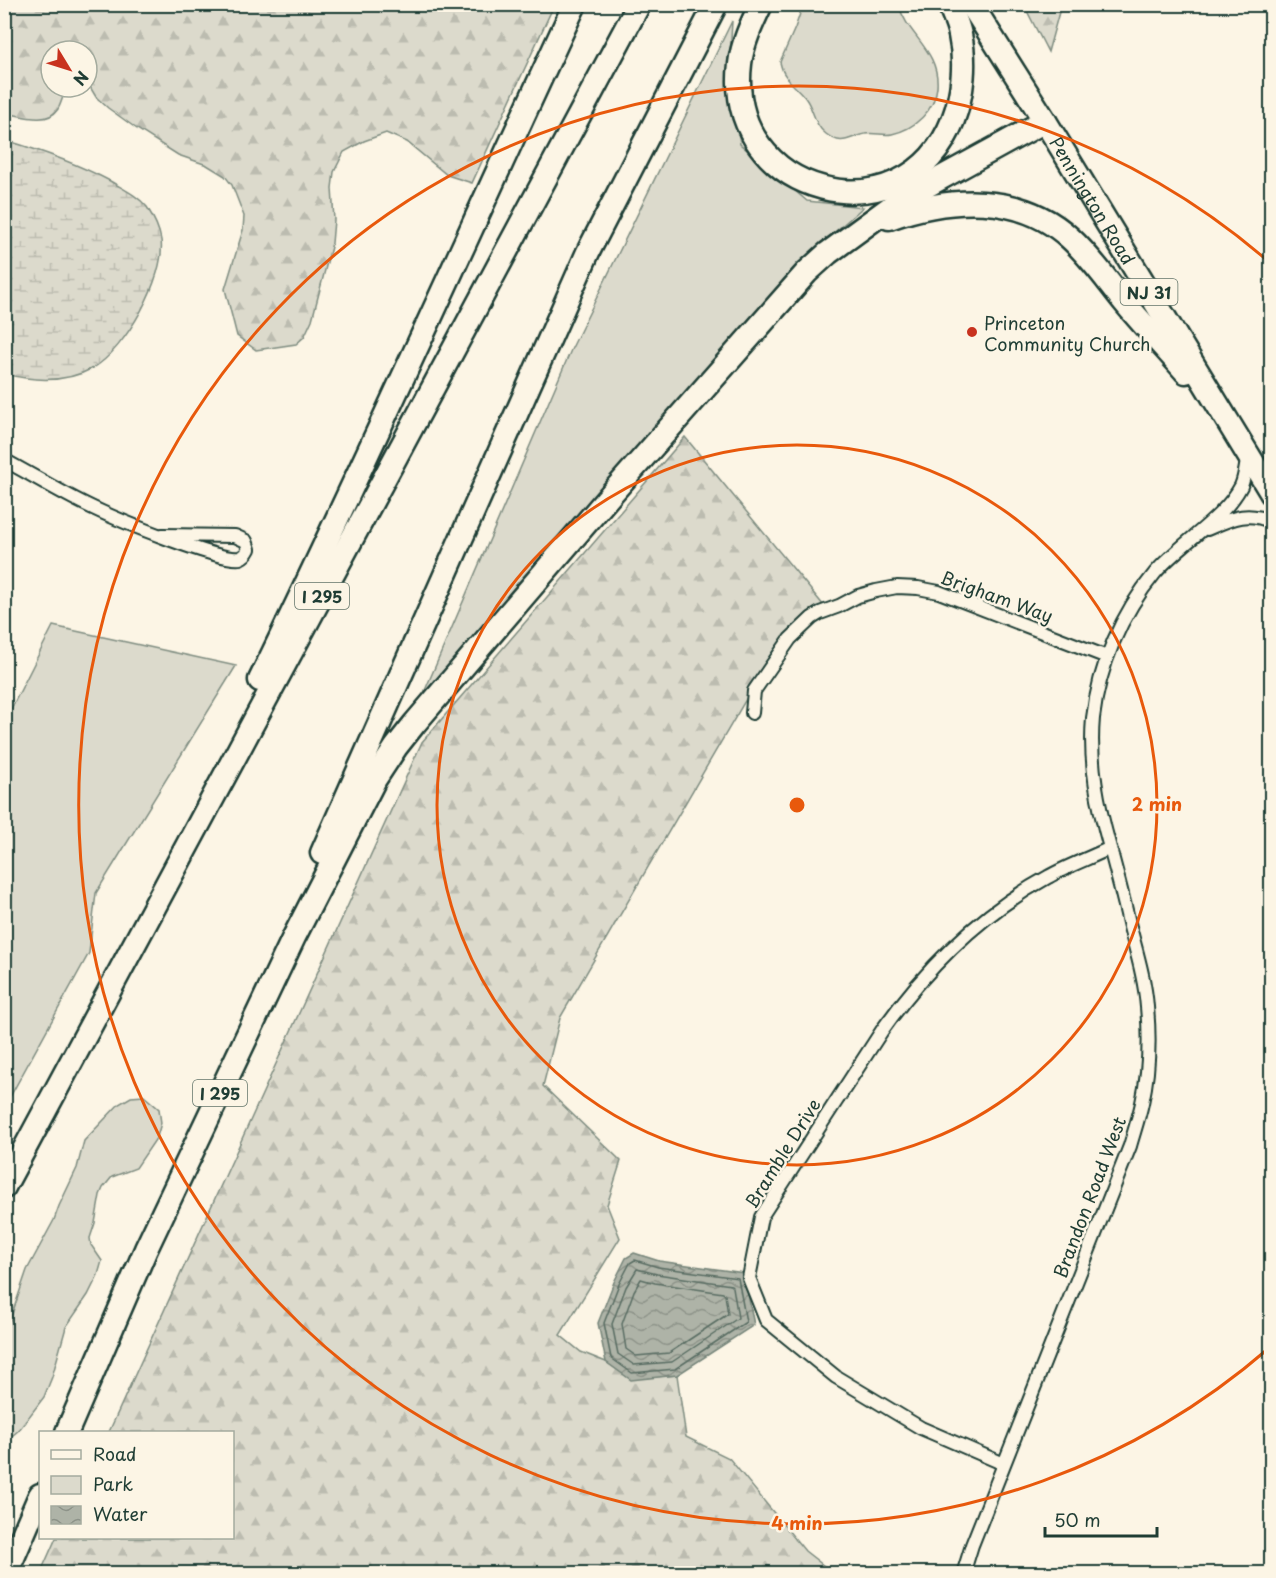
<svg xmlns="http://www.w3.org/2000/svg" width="1276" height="1578" viewBox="0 0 1276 1578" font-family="'Playpen Sans',sans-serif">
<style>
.green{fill:#dcdacc;stroke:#7e8c80;stroke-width:1.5}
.forest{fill:url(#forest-firs);stroke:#7e8c80;stroke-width:1.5}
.wetland{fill:url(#wetland-marsh);stroke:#7e8c80;stroke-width:1.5}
.water{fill:url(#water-waves);stroke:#758479;stroke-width:1.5}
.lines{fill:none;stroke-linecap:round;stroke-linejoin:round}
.shore{stroke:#586c62;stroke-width:1.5}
.street-casing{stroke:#1f3d34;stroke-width:16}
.highway-casing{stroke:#1f3d34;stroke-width:27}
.street{stroke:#fcf5e5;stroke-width:12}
.highway{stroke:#fcf5e5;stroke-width:22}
.ring{fill:none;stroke:#e8590c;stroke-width:3}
.poi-dot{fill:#c8321e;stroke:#fcf5e5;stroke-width:2}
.labels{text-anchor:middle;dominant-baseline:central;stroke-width:5;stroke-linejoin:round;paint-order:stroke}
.shield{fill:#fcf5e5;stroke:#617469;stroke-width:1.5}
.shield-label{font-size:16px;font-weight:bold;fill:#1f3d34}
.street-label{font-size:18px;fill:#1f3d34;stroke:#fcf5e5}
.poi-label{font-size:18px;fill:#1f3d34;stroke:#fcf5e5;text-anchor:start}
.centre{fill:#e8590c;stroke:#fcf5e5;stroke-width:3}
.ring-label{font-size:18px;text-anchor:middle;font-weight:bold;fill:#e8590c;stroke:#fcf5e5;stroke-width:5;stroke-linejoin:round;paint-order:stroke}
</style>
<defs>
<pattern id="forest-firs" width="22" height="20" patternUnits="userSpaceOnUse" patternTransform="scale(1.5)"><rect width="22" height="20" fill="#dcdacc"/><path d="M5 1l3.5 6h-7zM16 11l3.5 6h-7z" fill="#bcbcb0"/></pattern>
<pattern id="wetland-marsh" width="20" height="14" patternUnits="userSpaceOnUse" patternTransform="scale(1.5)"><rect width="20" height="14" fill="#dcdacc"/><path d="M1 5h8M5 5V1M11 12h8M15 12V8" fill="none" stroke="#bcbcb0"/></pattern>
<pattern id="water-waves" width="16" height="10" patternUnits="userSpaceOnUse" patternTransform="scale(1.5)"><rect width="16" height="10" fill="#aeb3a7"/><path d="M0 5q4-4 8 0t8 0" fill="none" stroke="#8d9389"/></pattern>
</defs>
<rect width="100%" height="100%" fill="#fcf5e5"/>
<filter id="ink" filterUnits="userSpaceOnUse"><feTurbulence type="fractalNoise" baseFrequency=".0167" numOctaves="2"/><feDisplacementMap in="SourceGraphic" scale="12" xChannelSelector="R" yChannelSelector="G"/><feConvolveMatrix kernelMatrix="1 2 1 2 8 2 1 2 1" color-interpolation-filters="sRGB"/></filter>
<g filter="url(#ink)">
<path class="green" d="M 803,5 L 899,5 C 906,35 940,50 937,87 C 935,110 915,129 892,134 C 884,136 874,132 865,134 C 849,137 843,147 826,134 C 814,125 814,110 806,99 C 800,90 790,84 785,75 C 782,71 781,66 780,62 L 795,28 Z
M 732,21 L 730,58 L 740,144 L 807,201 L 863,207 L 793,269 L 420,702 L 571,350 Z
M 53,626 L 236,666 L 96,893 L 89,953 L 5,1106 L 5,721 Z
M 144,1096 L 159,1109 L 161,1123 L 157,1137 L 136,1168 L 112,1177 L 103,1188 L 100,1195 L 95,1223 L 90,1238 L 91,1245 L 102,1261 L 98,1275 L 88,1295 L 66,1327 L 52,1377 L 44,1397 L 19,1430 L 13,1435 L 5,1435 L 5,1332 L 11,1317 L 27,1270 L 54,1220 L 59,1206 L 77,1168 L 84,1141 L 119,1104 L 131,1097 Z"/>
<path class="forest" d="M 4,5 L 5,4 L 554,5 L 472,183 L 447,175 L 407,142 L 386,133 L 364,141 L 344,152 L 334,172 L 332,188 L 334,220 L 332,243 L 312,320 L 304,337 L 296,344 L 256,350 L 237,336 L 225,289 L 243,230 L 244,216 L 232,185 L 225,176 L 207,165 L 178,155 L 137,129 L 108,108 L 96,97 L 87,82 L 87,51 L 51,51 L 51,87 L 67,87 C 63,94 62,102 58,109 C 47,126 20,115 5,113 Z
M 1024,5 L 1061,5 L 1048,52 Z
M 685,437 L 824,606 L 774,651 L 560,1018 L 543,1086 L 621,1161 L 607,1205 L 620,1238 L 560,1335 L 581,1352 L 606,1362 L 631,1379 L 677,1375 L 686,1437 L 729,1458 L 805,1551 L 833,1573 L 40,1574 L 56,1538 L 232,1538 L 232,1432 L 109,1432 L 422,742 Z"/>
<path class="wetland" d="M 5,140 C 42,151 76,163 110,181 C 123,189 137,195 147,207 C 154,218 159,228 161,240 C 166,277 125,350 93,368 C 66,383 33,381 5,374 Z"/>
<path class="water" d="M 634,1253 L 659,1261 L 744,1273 L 754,1325 L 677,1375 L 631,1380 L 606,1362 L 598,1323 L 614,1282 L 626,1258 Z"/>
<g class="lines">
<path class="shore" d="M 635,1260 L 658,1267 L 738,1278 L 746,1322 L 675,1369 L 632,1373 L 611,1358 L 604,1323 L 619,1284 L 630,1263 Z
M 637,1269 L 657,1274 L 731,1285 L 733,1287 L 738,1318 L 672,1362 L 634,1365 L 618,1354 L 612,1324 L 626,1287 Z
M 641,1279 L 655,1283 L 723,1293 L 725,1295 L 728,1314 L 669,1353 L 636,1356 L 626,1349 L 622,1324 L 634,1291 Z"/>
<g class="street-casing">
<path id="street" d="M 4,460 C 34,476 63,494 93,508 C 116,519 220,562 240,558 C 245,556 247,553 249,549 L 246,541 L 235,536 L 162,535
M 1207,529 C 1231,519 1246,510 1272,522
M 752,713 L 754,691 L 790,639 L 812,618 L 820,613 L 839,606 L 858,596 L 876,591 L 897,587 L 918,588 L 939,592 L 1107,657
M 1004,1464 L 921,1428 L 836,1377 L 766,1320 L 749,1278 L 761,1217 L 883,1029 C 927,967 980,914 1048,877 C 1067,866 1090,858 1110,848
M 963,1574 L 972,1545 L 1130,1146 C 1134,1132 1139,1117 1142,1103 C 1149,1072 1150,1039 1147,1007 C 1145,980 1137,954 1130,927 C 1124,901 1117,874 1110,848 C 1098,805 1089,763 1093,718 C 1099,666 1121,614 1155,573 C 1179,544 1224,519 1241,486 C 1245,477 1246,465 1248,455"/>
</g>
<g class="highway-casing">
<g id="highway">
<path d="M 761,4 C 752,23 742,44 740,64 C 724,196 905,243 953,120 C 963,94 966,62 960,35 C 958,24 953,14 949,4"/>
<path id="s1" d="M 971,4 L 1045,121 L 1272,494"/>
<path d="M 889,218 C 949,197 1020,192 1070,238 C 1091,257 1108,282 1126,304 C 1145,327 1166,349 1186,372"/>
<path d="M 260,680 C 369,457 470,229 575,4"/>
<path d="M 322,853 L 588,252 L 716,4"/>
<path d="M 4,1187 L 639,4"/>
<path d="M 67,1432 L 146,1249 L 294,937 L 375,779 L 396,747 L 415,723 L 612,493 L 807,272 L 828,253 L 899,201 L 1045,121"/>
<path d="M 6,1574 L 40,1495"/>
</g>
</g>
<use href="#street" class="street"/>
<use href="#highway" class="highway"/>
</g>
</g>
<g class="ring">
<circle cx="797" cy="805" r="360"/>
<path d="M1269 1348A719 719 0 1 1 1269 262"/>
</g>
<circle class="poi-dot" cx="972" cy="332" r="6"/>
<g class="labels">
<g class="shield">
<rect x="1120.5" y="279" width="57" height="26" rx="4.5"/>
<rect x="295" y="583" width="54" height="26" rx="4.5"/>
<rect x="193" y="1080" width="54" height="26" rx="4.5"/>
</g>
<g class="shield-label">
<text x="1149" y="292">NJ 31</text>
<text x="322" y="596">I 295</text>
<text x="220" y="1093">I 295</text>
</g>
<g class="street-label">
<text stroke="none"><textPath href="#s1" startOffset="231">Pennington Road</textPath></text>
<text transform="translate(997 596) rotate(20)">Brigham Way</text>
<text transform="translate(782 1153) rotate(-58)">Bramble Drive</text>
<text transform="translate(1089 1197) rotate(-69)">Brandon Road West</text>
</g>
<g class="poi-label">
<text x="984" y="322">Princeton<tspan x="984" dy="21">Community Church</tspan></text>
</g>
</g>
<circle cx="797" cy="805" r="9" class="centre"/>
<g class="ring-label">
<text x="1157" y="811">2 min</text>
<text x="797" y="1530">4 min</text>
</g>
<rect width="1276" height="1578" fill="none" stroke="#fcf5e5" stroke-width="24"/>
<rect x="12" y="12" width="1252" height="1554" fill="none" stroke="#1f3d34" stroke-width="2" filter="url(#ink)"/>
<rect x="39" y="1431" width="195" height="108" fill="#fcf5e5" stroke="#a4ab9e" stroke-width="1.5"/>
<rect x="51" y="1450" width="30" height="9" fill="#fcf5e5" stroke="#a4ab9e" stroke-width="1.5"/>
<text x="93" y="1461" font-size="18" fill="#1f3d34">Road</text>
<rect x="51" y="1476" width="30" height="18" fill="#dcdacc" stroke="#a4ab9e" stroke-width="1.5"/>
<text x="93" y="1491" font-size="18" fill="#1f3d34">Park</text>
<rect x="51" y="1506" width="30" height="18" fill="url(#water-waves)" stroke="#a4ab9e" stroke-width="1.5"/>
<text x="93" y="1521" font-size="18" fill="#1f3d34">Water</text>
<g transform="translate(69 69) rotate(128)"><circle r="28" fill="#fcf5e5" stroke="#a4ab9e" stroke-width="1.5"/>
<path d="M0-4.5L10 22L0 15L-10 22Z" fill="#c8321e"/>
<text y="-9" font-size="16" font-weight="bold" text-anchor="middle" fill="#1f3d34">N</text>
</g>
<path d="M1045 1527v9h112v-9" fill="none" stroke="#1f3d34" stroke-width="3"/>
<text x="1054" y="1527" font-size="18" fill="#1f3d34" stroke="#fcf5e5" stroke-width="4.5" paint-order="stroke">50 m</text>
</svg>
